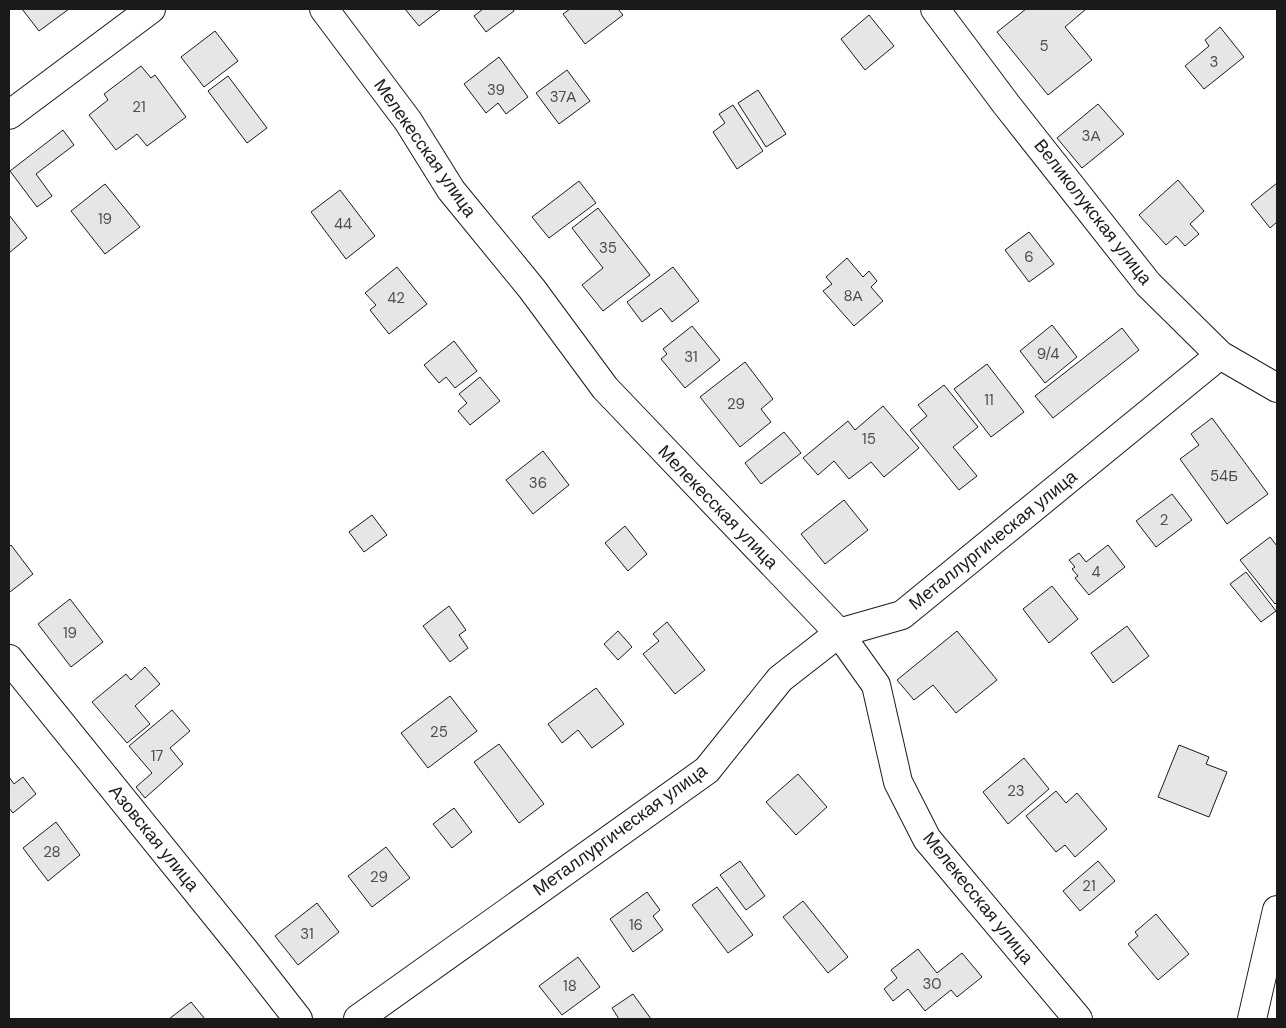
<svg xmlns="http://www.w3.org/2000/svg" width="1286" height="1028" viewBox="0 0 1286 1028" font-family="'DM Sans',sans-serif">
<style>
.building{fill:#e6e6e6;stroke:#1a1a1a}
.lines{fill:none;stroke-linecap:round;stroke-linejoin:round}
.minor-casing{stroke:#1a1a1a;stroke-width:30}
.major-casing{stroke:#1a1a1a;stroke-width:30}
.minor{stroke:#fff;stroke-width:28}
.major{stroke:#fff;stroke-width:28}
.labels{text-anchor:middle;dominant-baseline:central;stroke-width:4;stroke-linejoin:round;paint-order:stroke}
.number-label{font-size:15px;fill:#4d4d4d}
.street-label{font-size:18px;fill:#1a1a1a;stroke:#fff}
</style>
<rect width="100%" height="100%" fill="#fff"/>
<path class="building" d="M 22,9 L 69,9 L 39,31 Z
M 405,9 L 441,9 L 419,26 Z
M 483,9 L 513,9 L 514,11 L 486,32 L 474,16 Z
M 570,9 L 618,9 L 623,15 L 585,44 L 563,14 Z
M 1026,9 L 1086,9 L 1065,27 L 1092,60 L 1048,95 L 997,32 Z
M 869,15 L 894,46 L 865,70 L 841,39 Z
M 1220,27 L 1244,57 L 1204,89 L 1185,66 L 1209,46 L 1205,40 Z
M 215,31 L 238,61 L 204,87 L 181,57 Z
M 499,57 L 528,97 L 506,114 L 498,103 L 486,113 L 464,84 Z
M 141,66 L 151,78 L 155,75 L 186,117 L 147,146 L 137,134 L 116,150 L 89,115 L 108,100 L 104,94 Z
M 567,70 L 590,101 L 559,124 L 536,93 Z
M 228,76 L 267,128 L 247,143 L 208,91 Z
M 758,90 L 786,134 L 766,147 L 738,103 Z
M 1098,104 L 1124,134 L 1082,168 L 1057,138 Z
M 733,105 L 763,151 L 737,169 L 713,132 L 725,123 L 719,114 Z
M 63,130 L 74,145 L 36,174 L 52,196 L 37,207 L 10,171 Z
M 1178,180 L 1204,211 L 1190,224 L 1199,234 L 1185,246 L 1176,236 L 1166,245 L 1139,215 Z
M 579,181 L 596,203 L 549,238 L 532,217 Z
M 1277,183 L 1277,222 L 1270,228 L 1251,204 Z
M 105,184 L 140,227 L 105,254 L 71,211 Z
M 340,190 L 375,236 L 346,259 L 311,212 Z
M 598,208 L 650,275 L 603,311 L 582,285 L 603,268 L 572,228 Z
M 9,215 L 27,238 L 9,253 Z
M 1029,232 L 1054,264 L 1029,282 L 1005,250 Z
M 847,258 L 863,277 L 869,271 L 877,281 L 871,287 L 883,301 L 854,326 L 823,291 L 832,284 L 826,277 Z
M 397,267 L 427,304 L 389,334 L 370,310 L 376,305 L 365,293 Z
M 673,267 L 699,301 L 672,322 L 661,308 L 642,322 L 627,302 Z
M 1052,325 L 1077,357 L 1045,383 L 1020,351 Z
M 692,326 L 720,360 L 685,388 L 661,359 L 667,354 L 663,349 Z
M 1122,328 L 1139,350 L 1053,418 L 1035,396 Z
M 454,341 L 477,371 L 455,388 L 446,377 L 439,383 L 424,365 Z
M 745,362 L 773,399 L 761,409 L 771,422 L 740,447 L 700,397 Z
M 987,364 L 1024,412 L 991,437 L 954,389 Z
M 480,377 L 500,401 L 470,425 L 458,411 L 467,403 L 459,394 Z
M 944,385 L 978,427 L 953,447 L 977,476 L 959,490 L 910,430 L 927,416 L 918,405 Z
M 883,406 L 919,448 L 884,477 L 871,462 L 849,479 L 834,461 L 818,475 L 803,458 L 848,421 L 855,430 Z
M 1212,418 L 1268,494 L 1227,524 L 1180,459 L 1199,445 L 1191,434 Z
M 784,432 L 801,453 L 761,484 L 745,463 Z
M 543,451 L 569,485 L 533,514 L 506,480 Z
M 1172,494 L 1192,520 L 1156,547 L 1136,521 Z
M 844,500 L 868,530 L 825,564 L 801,534 Z
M 372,515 L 387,535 L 364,552 L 349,532 Z
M 625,526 L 647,554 L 628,571 L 605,543 Z
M 1270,537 L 1277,546 L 1277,602 L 1275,604 L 1240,560 Z
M 11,545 L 33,574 L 10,592 L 9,590 L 9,547 Z
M 1108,545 L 1125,567 L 1089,595 L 1075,578 L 1078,576 L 1072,569 L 1075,567 L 1069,560 L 1079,553 L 1086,562 Z
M 1246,572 L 1276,611 L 1261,622 L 1230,584 Z
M 1052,586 L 1078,619 L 1049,643 L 1023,609 Z
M 70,599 L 103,642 L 71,667 L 38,624 Z
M 449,606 L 466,630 L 459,635 L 468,648 L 450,662 L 423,626 Z
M 667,622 L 705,670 L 675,694 L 643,654 L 659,641 L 653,634 Z
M 1127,626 L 1149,656 L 1113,683 L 1091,653 Z
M 618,631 L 632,647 L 618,660 L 604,644 Z
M 957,631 L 997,680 L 956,713 L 933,685 L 914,700 L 897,680 Z
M 145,667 L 160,684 L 135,706 L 150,724 L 127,743 L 92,702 L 126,674 L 131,680 Z
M 596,688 L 624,724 L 592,748 L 578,730 L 562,743 L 548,724 Z
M 450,696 L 477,731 L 428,768 L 401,733 Z
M 172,710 L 190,731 L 170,748 L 183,764 L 145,798 L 136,787 L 152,773 L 129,746 Z
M 499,744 L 544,804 L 519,823 L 474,762 Z
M 1179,745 L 1209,757 L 1206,764 L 1227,772 L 1209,817 L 1158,797 Z
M 1024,758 L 1049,789 L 1008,824 L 983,792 Z
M 798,774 L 827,807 L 796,835 L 766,802 Z
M 9,777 L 14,784 L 23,777 L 36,794 L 13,813 L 9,808 Z
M 1056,791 L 1066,803 L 1077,793 L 1107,829 L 1075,857 L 1065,845 L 1056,852 L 1026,816 Z
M 454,808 L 472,832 L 452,848 L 433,824 Z
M 56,822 L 80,855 L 48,881 L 23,848 Z
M 386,847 L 410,878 L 372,907 L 348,876 Z
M 740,861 L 765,896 L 746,910 L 720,875 Z
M 1098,861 L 1115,881 L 1080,911 L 1063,891 Z
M 717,887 L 753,935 L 728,953 L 692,905 Z
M 647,892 L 660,910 L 653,916 L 663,930 L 633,952 L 610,919 Z
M 803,901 L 848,957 L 828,973 L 783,917 Z
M 317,903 L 339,932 L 298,965 L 275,936 Z
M 1156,914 L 1189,954 L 1158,980 L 1128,944 L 1138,936 L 1135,932 Z
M 918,949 L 937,973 L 962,953 L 982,977 L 957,997 L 951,990 L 925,1011 L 908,989 L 893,1001 L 884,989 L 897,978 L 891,970 Z
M 578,957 L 600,987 L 562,1015 L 539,986 Z
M 633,994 L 651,1019 L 619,1019 L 612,1008 Z
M 191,1002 L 205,1019 L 169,1019 Z"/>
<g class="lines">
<g class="minor-casing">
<path id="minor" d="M 324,9 L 408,121 L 451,190 L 532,289 L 605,388 L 839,633 L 876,685 L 898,782 L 927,839 L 1078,1019
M 935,9 L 1006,104 L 1148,284 L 1220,355 L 1277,388
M 9,115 L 151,9
M 9,659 L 245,951 L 298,1019
M 358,1019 L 707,770 L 780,679 L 839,633 L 902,615 L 1220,355"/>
</g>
<g class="major-casing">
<path id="major" d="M 1252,1019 L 1277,910"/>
</g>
<use href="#minor" class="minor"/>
<use href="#major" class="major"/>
</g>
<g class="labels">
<g class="number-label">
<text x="1044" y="46">5</text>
<text x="1214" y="62">3</text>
<text x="496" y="90">39</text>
<text x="563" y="97">37А</text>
<text x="139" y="107">21</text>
<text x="1091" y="136">3А</text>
<text x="105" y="219">19</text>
<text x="343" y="224">44</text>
<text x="608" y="248">35</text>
<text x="1029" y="257">6</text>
<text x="853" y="296">8А</text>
<text x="396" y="298">42</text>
<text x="1048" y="354">9/4</text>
<text x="691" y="357">31</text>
<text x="989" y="400">11</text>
<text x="736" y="404">29</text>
<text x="869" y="439">15</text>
<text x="1224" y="476">54Б</text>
<text x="538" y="483">36</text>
<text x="1164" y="520">2</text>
<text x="1096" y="572">4</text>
<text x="70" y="633">19</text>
<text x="439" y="732">25</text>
<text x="157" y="756">17</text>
<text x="1016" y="791">23</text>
<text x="52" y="852">28</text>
<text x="379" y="877">29</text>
<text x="1089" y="886">21</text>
<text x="636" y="925">16</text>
<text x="307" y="934">31</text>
<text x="932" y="984">30</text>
<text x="570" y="986">18</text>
</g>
<g class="street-label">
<text transform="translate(425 148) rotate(55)">Мелекесская улица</text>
<text transform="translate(1093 212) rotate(52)">Великолукская улица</text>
<text transform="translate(718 507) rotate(46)">Мелекесская улица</text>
<text transform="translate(993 540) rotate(-39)">Металлургическая улица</text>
<text transform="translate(620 830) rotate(-36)">Металлургическая улица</text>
<text transform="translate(154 838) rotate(51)">Азовская улица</text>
<text transform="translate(978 898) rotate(51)">Мелекесская улица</text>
</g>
</g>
<rect width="1286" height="1028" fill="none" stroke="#1a1a1a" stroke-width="20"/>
</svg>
